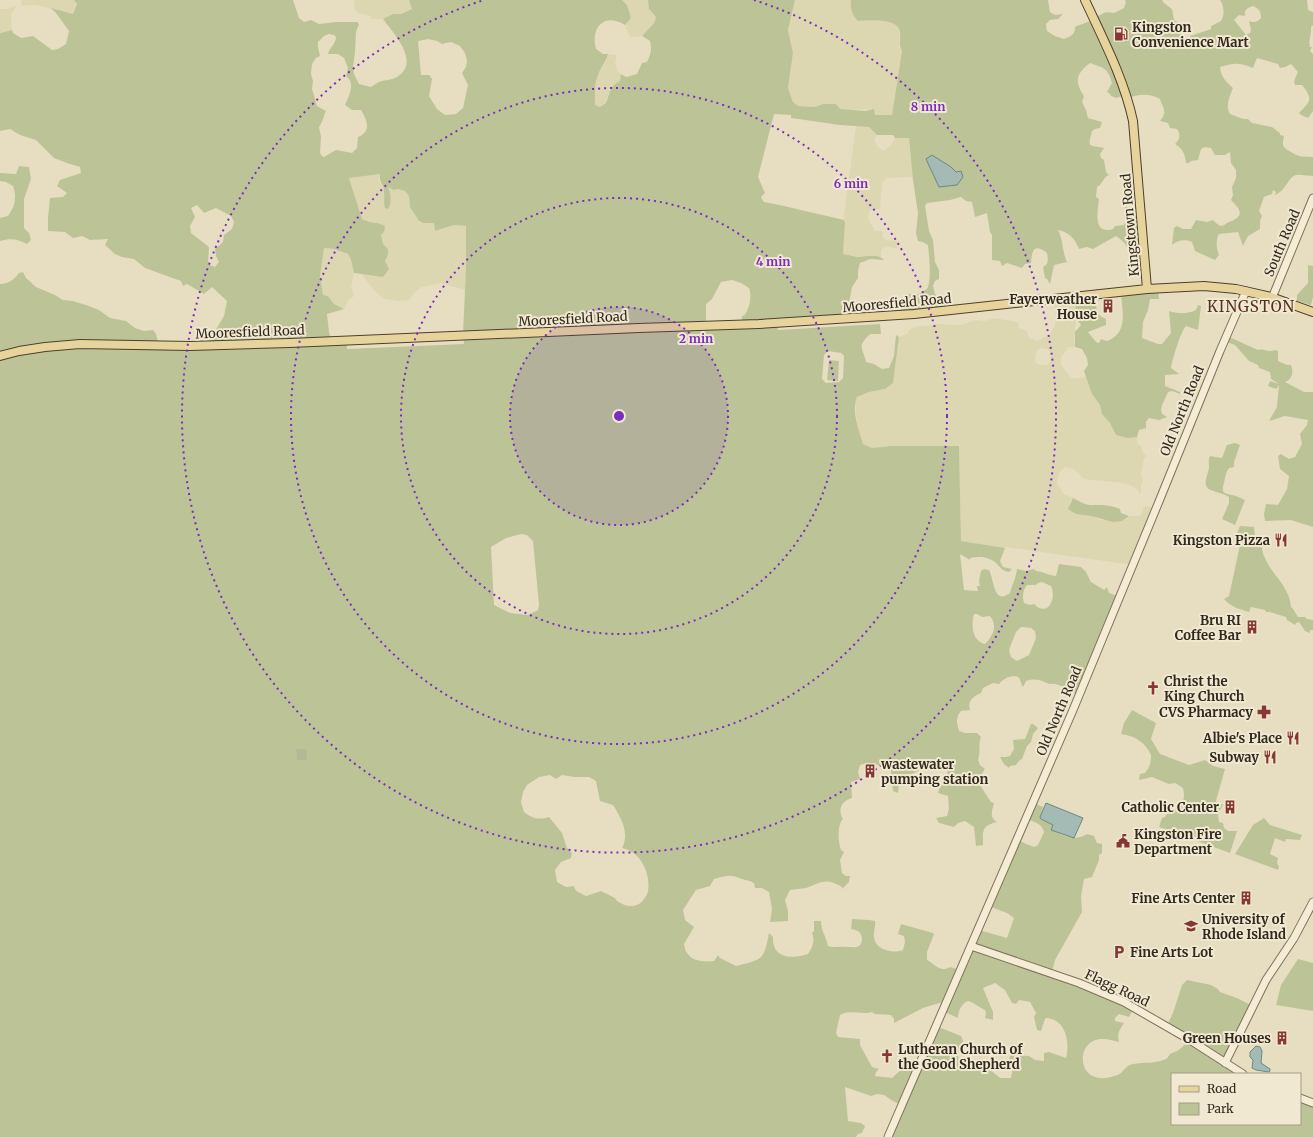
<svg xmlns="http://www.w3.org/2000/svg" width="1313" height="1137" viewBox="0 0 1313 1137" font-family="Merriweather,serif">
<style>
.farmland{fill:#dcd7b0;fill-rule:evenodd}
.green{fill:#bcc497;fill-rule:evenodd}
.cemetery{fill:#b3b996}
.water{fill:#a4bbb5;stroke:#6c8782}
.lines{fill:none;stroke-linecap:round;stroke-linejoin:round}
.tertiary-casing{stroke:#7f705b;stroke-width:9}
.primary-casing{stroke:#4d3f2f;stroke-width:10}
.tertiary{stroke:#f4ecd4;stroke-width:7}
.primary{stroke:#e7d49d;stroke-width:8}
.ring{fill:none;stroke:#7b2cbf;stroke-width:2;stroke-dasharray:2 4}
.labels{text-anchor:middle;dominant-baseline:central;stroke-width:4;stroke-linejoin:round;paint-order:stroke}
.poi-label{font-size:13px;font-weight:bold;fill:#31281e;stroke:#f0e8d0;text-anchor:end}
.street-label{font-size:13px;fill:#31281e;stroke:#f0e8d0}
.quarter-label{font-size:15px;letter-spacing:1px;fill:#583022;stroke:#f0e8d0}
.centre{fill:#7b2cbf;stroke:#f0e8d0;stroke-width:2}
.ring-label{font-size:12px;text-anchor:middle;font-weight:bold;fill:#7b2cbf;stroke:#f0e8d0;stroke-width:4;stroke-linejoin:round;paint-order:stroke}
</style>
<rect width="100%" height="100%" fill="#e7dec2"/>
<path class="farmland" d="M 21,0 L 74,0 L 77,4 L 73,14 L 35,5 L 22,6 Z
M 354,0 L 409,0 L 412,9 L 401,14 L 393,14 L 383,19 L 372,19 L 370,16 L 359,13 L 355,10 Z
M 622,0 L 648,0 L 649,9 L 656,17 L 654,23 L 642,36 L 630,37 L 625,25 L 631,18 Z
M 795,0 L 851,0 L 858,21 L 871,19 L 888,22 L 897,25 L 900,30 L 899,47 L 902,51 L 892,115 L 875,115 L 873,109 L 848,110 L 839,109 L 836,104 L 823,104 L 815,107 L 798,106 L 793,102 L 788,88 L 793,53 L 788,30 Z
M 14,6 L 16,7 L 11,15 L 12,30 L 0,33 L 0,7 L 1,9 L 8,9 Z
M 608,54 L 617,55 L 615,64 L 618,72 L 621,74 L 620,81 L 614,84 L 610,89 L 606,103 L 600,107 L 595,105 L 595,88 L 598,74 L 607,59 Z
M 856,126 L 869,127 L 877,135 L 874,141 L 879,148 L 882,150 L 885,150 L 892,144 L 895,138 L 909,138 L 913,177 L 886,178 L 882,183 L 880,209 L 874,209 L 870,210 L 868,218 L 875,231 L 882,231 L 883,238 L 886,240 L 897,241 L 897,249 L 887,246 L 883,248 L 881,251 L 881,257 L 869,256 L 857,257 L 843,254 L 845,223 L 844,220 L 844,215 Z
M 380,173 L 379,181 L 385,193 L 383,202 L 388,187 L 394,189 L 398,189 L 405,191 L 409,196 L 410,207 L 417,216 L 418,220 L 434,223 L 435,231 L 454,225 L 466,226 L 466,268 L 465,290 L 441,283 L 422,287 L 416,291 L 409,300 L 398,301 L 384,299 L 374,290 L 361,274 L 384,276 L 385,272 L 389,269 L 385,261 L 388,255 L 383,244 L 376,222 L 366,221 L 362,219 L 349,178 Z
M 324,248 L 334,249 L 348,254 L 351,260 L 354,273 L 351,288 L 354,295 L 353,297 L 349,299 L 344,309 L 334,304 L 328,296 L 323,295 L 320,276 Z
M 1075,297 L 1076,317 L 1074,342 L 1075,347 L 1069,347 L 1061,357 L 1061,365 L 1071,378 L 1082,378 L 1086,376 L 1092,394 L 1100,405 L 1102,414 L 1110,423 L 1116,435 L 1137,437 L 1137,443 L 1141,446 L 1143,453 L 1147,455 L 1144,459 L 1141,473 L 1143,482 L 1141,485 L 1141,493 L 1139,493 L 1138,490 L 1130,485 L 1122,483 L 1084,479 L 1074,469 L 1065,467 L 1059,473 L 1057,483 L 1064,494 L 1073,498 L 1069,504 L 1076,514 L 1091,516 L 1101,520 L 1122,521 L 1129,516 L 1140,516 L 1142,513 L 1143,508 L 1146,506 L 1156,509 L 1133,565 L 1006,547 L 1005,548 L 961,541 L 959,446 L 891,446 L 872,448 L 863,444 L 857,426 L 855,402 L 857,397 L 869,392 L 885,389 L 893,383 L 899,337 L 907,334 L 910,329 L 918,326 L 928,326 L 938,324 L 961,325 L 975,320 L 985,321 L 994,318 L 1018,322 L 1019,328 L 1027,331 L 1029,338 L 1037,341 L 1042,339 L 1043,337 L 1050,336 L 1052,330 L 1055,326 L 1056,313 L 1054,300 ZM 1040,348 L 1047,349 L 1051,353 L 1050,362 L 1048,365 L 1041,365 L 1036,363 L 1035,359 L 1036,352 Z"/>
<path class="green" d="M 74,0 L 293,0 L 299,18 L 304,22 L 311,20 L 319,24 L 336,22 L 357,22 L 359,24 L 356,32 L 355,52 L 353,67 L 354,74 L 359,84 L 371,87 C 374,85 378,82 382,81 C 389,80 396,79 402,73 C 417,58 392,31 383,19 L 393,14 L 401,14 L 412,9 L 409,0 L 622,0 L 627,5 L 631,18 L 625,25 C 604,12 590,28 596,49 L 603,54 L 608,54 C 606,62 600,68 598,75 C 594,85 595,95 595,105 L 600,107 L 606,103 C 611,92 608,87 620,81 L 621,74 L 626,77 L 637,74 L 642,63 L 647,62 C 651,54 652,49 650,41 L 642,36 L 654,23 L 656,17 L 649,9 L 648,0 L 795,0 L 788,30 L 793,53 L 788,88 L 793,102 L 798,106 L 815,107 L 823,104 L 836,104 L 840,109 L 865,111 L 874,109 L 875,115 L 892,115 L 902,51 C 898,45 901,39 900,32 C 899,18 868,20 858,21 C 852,15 850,8 851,0 L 1048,0 L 1050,12 L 1055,15 L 1063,14 L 1058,19 L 1050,20 L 1046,24 L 1047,31 L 1055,36 L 1064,39 C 1071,36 1075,35 1075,27 L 1077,26 L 1093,20 L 1094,18 L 1106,12 L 1114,13 L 1124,8 L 1126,2 L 1125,0 L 1162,0 L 1164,3 L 1172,9 L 1174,20 L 1179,23 C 1180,32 1179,38 1190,38 L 1190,36 L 1211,29 L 1211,26 L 1221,21 C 1225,15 1224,5 1220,0 L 1307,0 L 1308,10 L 1313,12 L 1313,25 L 1311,27 C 1312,34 1308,40 1310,47 L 1312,47 L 1310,51 L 1313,54 L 1313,111 L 1308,118 L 1301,115 L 1299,113 C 1311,101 1313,99 1302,85 L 1295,85 L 1294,81 L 1298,72 L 1291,64 L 1285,67 L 1280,68 L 1278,64 L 1257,58 L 1253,68 C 1239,62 1233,63 1220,67 C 1221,77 1226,82 1233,88 C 1230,96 1225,106 1230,114 L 1243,119 L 1248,119 L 1252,123 L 1272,127 L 1280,133 L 1280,135 L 1284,136 C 1282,146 1282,147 1291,152 C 1301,158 1303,156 1313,157 L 1313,176 C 1308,176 1301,174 1296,175 C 1288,177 1286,191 1275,195 L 1276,192 L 1273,190 L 1272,194 L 1264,197 L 1259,211 L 1262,216 L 1260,221 L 1260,229 L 1248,236 L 1243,246 L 1238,232 L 1219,234 C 1215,241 1217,249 1219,255 L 1215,260 L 1195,251 L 1192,242 C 1186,239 1177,240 1172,245 L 1174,228 L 1177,226 L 1183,229 L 1191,229 L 1196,220 L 1207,222 L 1213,220 C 1215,222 1218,225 1221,226 C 1224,226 1226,223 1229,222 C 1245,216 1241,210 1231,200 L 1233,195 L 1232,187 L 1236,178 L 1236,170 L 1231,163 L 1230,152 L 1225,155 L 1215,155 L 1211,148 L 1205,147 L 1201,149 L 1198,160 L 1191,161 L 1189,163 L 1186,163 C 1185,154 1183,149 1175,144 C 1180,139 1181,135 1177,129 L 1170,128 L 1168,123 L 1160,121 C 1168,111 1163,109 1160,99 C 1150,93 1138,94 1128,98 L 1126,95 L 1116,98 L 1111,96 L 1110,94 L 1107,92 L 1112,83 C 1108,68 1104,68 1090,63 C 1076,74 1074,81 1084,96 L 1082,102 L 1086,110 L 1088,118 L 1102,122 L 1100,128 L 1095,129 L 1092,131 C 1087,149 1089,145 1104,148 L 1100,154 L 1101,158 L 1104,160 L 1106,172 L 1109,175 C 1103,177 1103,184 1097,187 L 1096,197 L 1099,199 C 1098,211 1092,235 1113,229 L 1115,226 L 1124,225 L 1126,219 L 1125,207 L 1138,207 L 1146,272 L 1135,271 C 1126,256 1135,249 1116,236 L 1093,249 L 1087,247 L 1079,249 C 1075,239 1069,232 1058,230 C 1063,239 1062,251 1067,262 L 1054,265 L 1050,284 L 1047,279 L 1045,278 L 1043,267 C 1049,264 1048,260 1047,253 C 1034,243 1032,250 1031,263 L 1025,264 L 1022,268 L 1007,263 L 1002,266 L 1000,261 L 992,260 L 992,235 L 990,232 L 987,213 L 975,217 L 972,202 L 966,201 L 961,197 L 950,200 L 927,203 L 925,206 L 929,231 L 933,240 L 935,262 L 939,270 L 939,279 L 935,281 L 933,286 L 935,294 L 938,297 L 946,298 L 949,307 L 902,315 L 901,308 L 905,294 L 919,294 L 927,289 C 932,280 929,257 928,245 L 923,242 L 918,241 L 916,233 L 918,213 L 913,180 L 909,138 L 895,138 L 893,135 L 877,135 L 869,127 L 840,125 L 791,118 L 791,115 L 774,114 L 758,177 L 765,193 L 762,196 L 761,198 L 764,202 C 791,207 817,214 844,220 L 845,223 L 843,254 C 848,255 853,256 857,257 C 866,257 877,253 884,260 L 870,259 L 860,263 L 858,271 L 858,278 L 852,287 L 846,319 L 777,325 L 778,330 L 880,324 L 881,334 L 870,334 C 856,348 863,347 866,362 L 874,364 L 882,369 L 889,368 L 894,356 L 896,335 L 899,337 L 893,383 L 885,389 L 869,392 L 857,397 C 851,411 859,430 863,444 L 872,448 L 891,446 L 959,446 L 961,541 L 1005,548 L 1000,561 L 1003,567 L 1012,569 L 1009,572 C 1002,571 1000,567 996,563 C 989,557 979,556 970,558 L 970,560 L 960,554 L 964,590 L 978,591 L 977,586 L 980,586 L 979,581 L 981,571 L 984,569 L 989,570 C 994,578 993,606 1010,593 C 1012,585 1016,578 1017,569 L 1026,571 L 1034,569 L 1036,571 C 1044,572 1048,575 1056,576 L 1059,564 L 1081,567 L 1086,572 L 1091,582 L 1104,590 L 1107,587 L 1109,593 L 1120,597 L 1079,695 C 1069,691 1059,682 1049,684 C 1042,680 1034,678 1026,681 L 1023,687 C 1021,684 1021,681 1019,678 C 1014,673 1003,679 999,684 L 993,683 L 983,688 L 981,693 C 973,696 967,702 970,710 L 961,711 C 955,718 957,723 959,731 L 966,733 L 977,733 L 981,737 C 978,744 981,751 978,760 L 980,765 L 985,769 L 979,778 L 978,782 L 991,802 L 994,803 C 992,812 989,817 997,822 C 981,826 983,831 983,845 L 976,846 L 974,827 L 965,821 L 958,823 L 954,827 L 939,823 L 936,818 L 947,816 L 949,809 L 948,796 L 938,793 L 940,786 C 948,783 949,774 946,766 L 939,764 L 931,764 L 912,774 L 897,775 L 899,783 L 898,793 L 893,791 L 891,771 L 886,766 C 879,765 867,762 860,765 L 858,772 L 860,779 L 851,782 L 852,798 C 842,801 837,809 843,819 C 837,825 838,842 841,850 L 844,852 L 840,860 L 842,873 L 846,876 L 850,876 L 849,882 L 842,889 L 842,887 C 825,877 821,883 806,888 C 801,889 795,889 790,890 L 785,900 L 788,911 L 788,921 L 770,922 L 772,909 L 769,892 L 762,888 L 755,888 L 754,883 C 749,880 744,880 739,878 C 730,874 724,876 714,879 L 710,886 L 696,890 L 683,910 L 685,920 L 694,927 L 684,944 C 685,947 685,951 687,953 C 693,962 705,962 714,961 L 718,955 L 720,958 L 736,966 C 762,959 764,961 769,933 L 773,937 C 772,959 792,959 808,954 C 813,946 815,941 812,933 L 814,931 L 814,921 L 821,921 C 821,931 826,936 828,946 C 835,948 840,946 847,947 C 854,947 861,949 862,940 C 862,936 861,933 858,931 C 856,930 854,930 852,929 L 851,930 L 852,919 L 869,920 L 875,921 C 876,927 873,933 874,937 C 875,950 893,954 903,950 L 905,942 L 904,936 L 898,934 L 901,924 L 933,933 L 934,934 L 927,952 L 927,960 C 935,964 940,973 950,967 L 960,970 L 979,930 L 1007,938 L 1014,918 L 1007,913 L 988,906 L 1017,840 L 1034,847 L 1038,845 L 1044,832 C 1042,823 1034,822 1026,819 L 1034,803 L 1043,807 L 1040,817 L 1041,819 L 1053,825 L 1051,830 C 1063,835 1075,842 1087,834 L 1094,836 L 1097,843 L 1102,844 L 1102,853 L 1099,855 L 1099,860 L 1092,877 L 1084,879 L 1081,896 L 1082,912 L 1055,960 L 1052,972 L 1134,1008 L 1129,1017 L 1119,1014 L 1115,1018 L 1115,1021 L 1124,1023 C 1119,1030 1117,1034 1119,1042 C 1114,1041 1109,1039 1104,1039 C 1078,1037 1075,1076 1100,1078 C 1105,1079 1117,1076 1121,1073 C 1125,1069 1127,1065 1133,1064 C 1143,1062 1156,1064 1166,1059 C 1168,1058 1169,1055 1170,1054 C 1174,1052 1178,1051 1181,1048 C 1184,1046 1186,1042 1188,1038 L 1167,1025 L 1173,1013 L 1182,985 L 1187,980 L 1211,985 L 1218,989 L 1220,992 L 1237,998 L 1253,1006 L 1227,1062 L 1246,1074 L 1172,1074 L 1172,1124 L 1300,1124 L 1300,1096 L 1313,1101 L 1313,1137 L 889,1137 L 901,1105 L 893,1101 L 884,1095 L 877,1094 L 871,1096 L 845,1087 L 848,1121 L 861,1123 L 865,1126 L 862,1133 L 858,1134 L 856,1137 L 0,1137 L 0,284 C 8,284 14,280 19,273 L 23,272 L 26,278 L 36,287 L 55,295 L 63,300 L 73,301 L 89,306 L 99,310 L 110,318 L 126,321 L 135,328 L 144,331 L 153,330 L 156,334 L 158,342 L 208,343 L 224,316 L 227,301 L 212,287 L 204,294 L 187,284 L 183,286 L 181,281 L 145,268 L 134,259 L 122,257 L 115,254 L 105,245 L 108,239 L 90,240 L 82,236 L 73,238 L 65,232 L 48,231 L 48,218 L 50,198 L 63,197 L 67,193 L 57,186 L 60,180 L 81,173 L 80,167 L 67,163 L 54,158 L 36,140 L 20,135 L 10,129 L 0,131 L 0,33 L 12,30 L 13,33 L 21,38 L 33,36 L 52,50 L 58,49 L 66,44 L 69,31 L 56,13 L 51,8 L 73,14 L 77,4 ZM 1253,6 C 1259,9 1261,11 1261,18 C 1257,22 1255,23 1249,21 L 1251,30 L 1250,33 L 1246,35 L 1234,20 L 1239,15 L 1245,16 C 1244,10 1247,8 1253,6 ZM 329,34 L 334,35 L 336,37 C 336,44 329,48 328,54 L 338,54 L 344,58 L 348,68 L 346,76 C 356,83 349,96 345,105 L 352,110 L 361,110 C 367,120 372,131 358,137 L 357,148 L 352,153 L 336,150 L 324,157 L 322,156 L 320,153 L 321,137 L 319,127 C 323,122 323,117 326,111 L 317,106 L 312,89 L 313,81 L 311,74 L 312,64 L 316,58 L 320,56 L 318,47 L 318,42 L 324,36 ZM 428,39 L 437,41 L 442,44 L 451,42 L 460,46 L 465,53 L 467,61 L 466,67 L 462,73 L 468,85 L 463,108 L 456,114 L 445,115 L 437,109 L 429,96 L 432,79 L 429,75 L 421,75 L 418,41 ZM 932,155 L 951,167 L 956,172 L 963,177 L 956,185 L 939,187 L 929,165 ZM 380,174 C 379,184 384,184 384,192 C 385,199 383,200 385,208 L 388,209 C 392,202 391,195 388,187 L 394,190 L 398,189 L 405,191 L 409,196 L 410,207 L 416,216 L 418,220 L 423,223 L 434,223 L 435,231 L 454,225 L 466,226 L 466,268 L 463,334 L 464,344 L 347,349 L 347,338 L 331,339 L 329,332 L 327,314 L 344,309 L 334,304 L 328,296 L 323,295 L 320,276 L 324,248 L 334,249 L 348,254 L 351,260 L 354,273 L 383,277 L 389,269 L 385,261 L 388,255 L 388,249 L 383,244 L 381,235 L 384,232 L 385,226 C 378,222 369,223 362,219 L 349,178 ZM 197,205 L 204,213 L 216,208 L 231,216 L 234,222 L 232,229 L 224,235 L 223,242 L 215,249 L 216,256 L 219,262 L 215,267 L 208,264 L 209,247 L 191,233 L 190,226 L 195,217 L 191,208 ZM 732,280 L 741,283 L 749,288 C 752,298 750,306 745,315 L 742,316 L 741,326 L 706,325 L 706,304 L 712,299 L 721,282 ZM 828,351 L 841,353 L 844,356 L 843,378 L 839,382 L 826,383 L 822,379 L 824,355 ZM 521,534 L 527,535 L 533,541 L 539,605 L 538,610 L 528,615 L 510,613 L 494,605 L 491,547 L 506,538 ZM 1042,582 L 1051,586 C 1057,598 1048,618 1034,604 L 1030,605 L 1024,603 C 1022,596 1023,590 1027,585 L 1036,585 L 1038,583 ZM 974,614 L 977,614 L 982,617 L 990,616 C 998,626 993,636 985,644 C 972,641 971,625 974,614 ZM 1021,627 L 1031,628 L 1035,631 L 1036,638 L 1029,655 L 1017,661 L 1011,657 L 1009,650 L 1016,632 ZM 550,775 L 556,779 L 562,775 L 574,777 L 589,777 L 596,781 L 600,801 L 613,805 C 621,818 630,833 622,848 C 640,851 651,873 648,891 C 648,894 645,897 644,899 C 637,909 626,907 617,901 L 615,898 L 601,891 L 586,896 L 576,891 L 574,886 L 566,887 L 557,882 L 555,870 L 561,862 L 571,858 L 572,853 L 567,848 L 562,833 L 549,817 C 539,820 533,819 524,812 L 521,802 L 523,792 L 527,785 L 539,777 ZM 995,983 L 1005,990 L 1012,1003 L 1016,1004 L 1019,1000 L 1030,1002 L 1036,1013 L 1034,1017 L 1037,1030 L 1041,1031 L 1045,1019 L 1046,1018 C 1066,1019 1070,1042 1066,1058 L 1049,1052 L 1044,1053 L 1044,1061 L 1035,1060 L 1029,1056 L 1011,1055 L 1009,1059 L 1013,1068 L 1011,1078 L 1000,1078 L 982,1063 L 980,1058 L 974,1064 L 963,1064 L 959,1061 L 958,1055 L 963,1041 L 961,1036 L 936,1026 L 917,1067 L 904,1067 L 892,1078 L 875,1076 L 876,1072 L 879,1069 L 872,1067 L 860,1045 L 860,1039 L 838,1037 L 836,1033 L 840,1015 C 849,1009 862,1015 872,1012 L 875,1014 L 891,1015 L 894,1019 L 894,1023 L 923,1008 L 946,1001 L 945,1012 L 958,1018 C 958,1011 962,1003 968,1001 C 975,1003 978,1007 985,1010 L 986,1013 L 985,1018 L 993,1020 L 993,1012 L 983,988 Z
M 19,166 L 29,167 L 31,179 L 24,199 L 24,228 L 29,233 L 31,240 L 27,244 C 18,239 10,238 0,241 L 0,218 L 8,216 C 15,206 17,198 13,186 L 6,182 L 0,181 L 0,173 L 16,174 Z
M 1308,265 L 1313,266 L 1313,297 L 1311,305 L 1297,301 L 1297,295 L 1308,283 Z
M 1158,290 L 1159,299 L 1150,299 L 1148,310 L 1143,322 L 1142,338 L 1158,344 L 1162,344 L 1171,333 L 1169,311 C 1178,314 1188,314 1196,310 L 1198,305 L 1201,306 L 1198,330 L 1186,326 C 1181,330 1172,361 1171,368 L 1179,374 L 1165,375 L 1165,386 L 1180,392 L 1180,394 L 1172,391 L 1168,392 L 1162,405 L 1161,410 L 1162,414 L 1167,417 L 1159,420 L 1149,418 L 1146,422 L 1146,428 L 1139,430 L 1137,437 L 1127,438 L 1116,435 L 1110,423 L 1102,414 L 1100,405 L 1092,394 L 1084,371 L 1088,365 L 1087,358 L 1082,349 L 1075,347 L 1075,330 L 1076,331 L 1081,325 L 1076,318 L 1075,297 L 1095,295 L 1097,313 L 1102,317 L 1106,319 L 1106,325 L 1088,332 L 1096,342 L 1099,343 L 1101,339 L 1107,341 C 1129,333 1122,311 1121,293 Z
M 1227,336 L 1258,350 C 1264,348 1269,353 1275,350 L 1278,351 L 1278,361 L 1287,365 L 1291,365 C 1294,373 1292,379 1285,382 L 1304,392 L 1313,392 L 1313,527 L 1291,520 L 1265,521 L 1264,514 L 1266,504 L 1278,505 L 1287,489 L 1289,476 L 1280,469 L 1278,456 L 1281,454 L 1289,459 L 1295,457 L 1302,444 L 1300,434 L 1307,425 L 1308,420 L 1285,416 L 1269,421 L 1277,407 L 1279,385 L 1276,389 L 1268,386 L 1270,381 L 1279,384 L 1271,379 L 1270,372 L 1259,368 L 1258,365 L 1249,361 L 1235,345 L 1226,342 Z
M 829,360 L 839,361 L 838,381 L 827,380 Z
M 1235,443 L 1240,445 L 1234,462 L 1234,467 L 1229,468 C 1226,472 1225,477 1224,483 C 1220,496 1227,493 1236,496 C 1239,497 1242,499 1245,500 L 1235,525 L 1222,519 L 1229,503 L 1229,497 C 1223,493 1217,493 1211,490 C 1201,486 1208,475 1209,468 C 1209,464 1208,460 1210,456 L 1222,458 L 1227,445 Z
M 1073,498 C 1079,501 1086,506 1094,505 C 1104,505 1111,505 1120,509 L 1121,513 L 1129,516 L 1122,521 L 1113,522 L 1091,516 L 1076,514 L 1068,509 Z
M 1240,526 L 1254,527 L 1255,536 C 1265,545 1260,549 1265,558 C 1272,575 1290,587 1291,607 C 1294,609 1295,613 1298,617 L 1305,617 L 1307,619 L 1313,620 L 1313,630 L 1310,630 L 1310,633 L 1305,631 L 1299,622 L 1296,623 L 1295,625 L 1287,620 L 1286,617 L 1270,612 L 1266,612 L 1265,610 L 1251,607 L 1249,612 C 1239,609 1231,607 1224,599 L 1229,596 L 1240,545 L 1240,538 L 1236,536 Z
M 1132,710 L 1156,723 L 1151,739 L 1160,754 L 1189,765 L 1205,760 L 1213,766 L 1225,769 L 1216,801 L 1218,805 L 1223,804 L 1218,815 L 1219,822 L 1223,823 L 1224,828 L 1228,831 L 1237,831 L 1230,853 L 1159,827 L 1162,818 L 1165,817 L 1168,812 L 1180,808 C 1184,800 1185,797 1183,788 L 1175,783 L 1169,784 L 1152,777 L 1139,780 L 1140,774 L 1145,773 C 1150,767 1151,762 1151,755 C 1145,742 1135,736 1121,734 L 1124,723 Z
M 1031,724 L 1033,724 L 1038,728 L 1033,734 L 1031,742 L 1027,746 L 1022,759 L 1019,761 L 1016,765 L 1010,766 L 1009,768 L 1004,764 L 1000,757 L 1006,757 L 1010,756 L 1014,749 L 1013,740 L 1025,739 Z
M 1264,818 L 1270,825 L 1302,835 L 1300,840 L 1286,839 L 1285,842 L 1275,838 L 1270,854 L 1278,858 L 1277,863 L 1279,867 L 1278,870 L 1235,854 L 1253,825 Z
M 1298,959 L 1313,963 L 1313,1011 L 1276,1005 L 1281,985 Z"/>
<path class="cemetery" d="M 296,749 L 306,749 L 307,760 L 297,760 Z"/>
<path class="water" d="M 932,155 L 951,167 L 956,172 L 961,171 L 963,177 L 957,185 L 939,187 L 926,159 Z
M 1046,803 L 1083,818 L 1074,838 L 1051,830 L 1053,825 L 1041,819 L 1040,817 Z
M 1256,1046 L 1260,1047 L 1262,1051 L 1261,1063 L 1270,1069 L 1270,1071 L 1269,1072 L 1256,1070 L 1252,1068 L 1253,1060 L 1250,1057 L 1250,1052 Z"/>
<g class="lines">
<g class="tertiary-casing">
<path id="tertiary" d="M 1272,298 L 1313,198
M 971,946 L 1079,983 L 1124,1002 L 1190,1040 L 1243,1074
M 1225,1063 L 1266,980 L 1294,938 L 1313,902
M 1300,1098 L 1313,1103
M 888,1137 L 1073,710 L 1160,499 L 1220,351 L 1246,291"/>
</g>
<g class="primary-casing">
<path id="primary" d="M 1085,0 C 1103,39 1124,79 1133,121 L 1147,289
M 0,356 L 19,351 L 45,347 L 80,344 L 190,346 L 290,343 L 639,328 L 759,324 L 914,314 L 1147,289 L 1204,286 L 1236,289 L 1271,297 L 1313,312"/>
</g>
<use href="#tertiary" class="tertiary"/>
<use href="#primary" class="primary"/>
</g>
<circle cx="619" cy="416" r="109" fill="#7b2cbf" fill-opacity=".12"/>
<g class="ring">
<circle cx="619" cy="416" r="109"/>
<circle cx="619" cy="416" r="218"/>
<circle cx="619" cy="416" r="328"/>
<path d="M754 0A437 437 0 1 1 484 0"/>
</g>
<defs>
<g id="fuel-bare" transform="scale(1.08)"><path d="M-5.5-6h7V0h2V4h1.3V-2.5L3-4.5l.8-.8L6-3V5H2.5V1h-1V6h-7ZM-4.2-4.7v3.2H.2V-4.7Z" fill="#863733" stroke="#f0e8d0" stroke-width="2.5" paint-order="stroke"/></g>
<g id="building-bare" transform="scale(1.08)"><path d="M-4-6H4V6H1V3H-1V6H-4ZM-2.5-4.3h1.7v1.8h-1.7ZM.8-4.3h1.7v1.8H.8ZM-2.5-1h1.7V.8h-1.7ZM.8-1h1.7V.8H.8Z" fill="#863733" stroke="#f0e8d0" stroke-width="2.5" paint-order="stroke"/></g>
<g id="restaurant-bare" transform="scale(1.08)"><path d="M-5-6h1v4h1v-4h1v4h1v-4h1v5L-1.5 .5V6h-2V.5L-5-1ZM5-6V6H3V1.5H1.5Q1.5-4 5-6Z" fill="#863733" stroke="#f0e8d0" stroke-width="2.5" paint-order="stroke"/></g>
<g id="church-bare" transform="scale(1.08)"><path d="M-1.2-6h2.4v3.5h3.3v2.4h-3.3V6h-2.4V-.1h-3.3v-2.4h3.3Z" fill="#863733" stroke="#f0e8d0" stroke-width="2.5" paint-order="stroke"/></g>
<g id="pharmacy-bare" transform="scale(1.08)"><path d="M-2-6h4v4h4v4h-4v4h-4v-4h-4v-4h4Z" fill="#863733" stroke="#f0e8d0" stroke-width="2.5" paint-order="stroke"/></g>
<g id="civic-bare" transform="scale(1.08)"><path d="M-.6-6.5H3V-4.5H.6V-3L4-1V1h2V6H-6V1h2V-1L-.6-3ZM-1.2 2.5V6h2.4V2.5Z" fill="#863733" stroke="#f0e8d0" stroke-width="2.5" paint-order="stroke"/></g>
<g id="university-bare" transform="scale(1.08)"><path d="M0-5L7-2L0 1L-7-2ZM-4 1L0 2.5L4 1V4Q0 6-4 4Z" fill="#863733" stroke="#f0e8d0" stroke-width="2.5" paint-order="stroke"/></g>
<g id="parking-bare" transform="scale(1.08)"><path d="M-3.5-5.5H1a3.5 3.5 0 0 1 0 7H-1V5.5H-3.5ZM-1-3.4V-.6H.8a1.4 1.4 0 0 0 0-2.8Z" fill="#863733" stroke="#f0e8d0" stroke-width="2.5" paint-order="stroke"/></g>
</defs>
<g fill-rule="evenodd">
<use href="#fuel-bare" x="1121" y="34"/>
<use href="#building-bare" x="1108" y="306"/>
<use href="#restaurant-bare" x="1281" y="540"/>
<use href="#building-bare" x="1252" y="627"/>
<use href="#church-bare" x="1153" y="688"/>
<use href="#pharmacy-bare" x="1264" y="712"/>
<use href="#restaurant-bare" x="1293" y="738"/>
<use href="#restaurant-bare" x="1270" y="757"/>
<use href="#building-bare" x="870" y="771"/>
<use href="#building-bare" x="1230" y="807"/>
<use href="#civic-bare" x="1123" y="841"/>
<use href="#building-bare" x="1246" y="898"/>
<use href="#university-bare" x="1191" y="926"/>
<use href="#parking-bare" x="1119" y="952"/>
<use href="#building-bare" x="1282" y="1038"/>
<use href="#church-bare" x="887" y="1056"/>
</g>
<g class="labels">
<g class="poi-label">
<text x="1132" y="27" text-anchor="start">Kingston<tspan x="1132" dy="15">Convenience Mart</tspan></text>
<text x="1097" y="299">Fayerweather<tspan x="1097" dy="15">House</tspan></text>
<text x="1270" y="540">Kingston Pizza</text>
<text x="1241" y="620">Bru RI<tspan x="1241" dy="15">Coffee Bar</tspan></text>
<text x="1164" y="681" text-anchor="start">Christ the<tspan x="1164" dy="15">King Church</tspan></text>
<text x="1253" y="712">CVS Pharmacy</text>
<text x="1282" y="738">Albie's Place</text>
<text x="1259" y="757">Subway</text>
<text x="881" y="764" text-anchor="start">wastewater<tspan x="881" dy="15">pumping station</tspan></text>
<text x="1219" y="807">Catholic Center</text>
<text x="1134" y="834" text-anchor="start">Kingston Fire<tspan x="1134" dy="15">Department</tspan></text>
<text x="1235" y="898">Fine Arts Center</text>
<text x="1202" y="919" text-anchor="start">University of<tspan x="1202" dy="15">Rhode Island</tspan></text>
<text x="1130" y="952" text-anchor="start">Fine Arts Lot</text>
<text x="1271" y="1038">Green Houses</text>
<text x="898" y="1049" text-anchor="start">Lutheran Church of<tspan x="898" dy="15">the Good Shepherd</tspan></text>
</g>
<g class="street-label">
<text transform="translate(1130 225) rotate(-95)">Kingstown Road</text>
<text transform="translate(1282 243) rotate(-67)">South Road</text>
<text transform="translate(897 303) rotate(-5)">Mooresfield Road</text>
<text transform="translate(573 319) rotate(-3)">Mooresfield Road</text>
<text transform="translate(250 332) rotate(-2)">Mooresfield Road</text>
<text transform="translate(1182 411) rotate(-68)">Old North Road</text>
<text transform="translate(1059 711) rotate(-67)">Old North Road</text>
<text transform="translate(1117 988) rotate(25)">Flagg Road</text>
</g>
<g class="quarter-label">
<text x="1251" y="306">KINGSTON</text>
</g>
</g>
<circle cx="619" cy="416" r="6" class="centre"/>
<g class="ring-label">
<text x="928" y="111">8 min</text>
<text x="851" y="188">6 min</text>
<text x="773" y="266">4 min</text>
<text x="696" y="343">2 min</text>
</g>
<rect x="1171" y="1073" width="130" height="52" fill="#f0e8d0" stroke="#a49b89"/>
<rect x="1179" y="1086" width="20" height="6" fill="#e7d49d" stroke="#a49b89"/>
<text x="1207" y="1093" font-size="12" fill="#31281e">Road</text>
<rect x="1179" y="1103" width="20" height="12" fill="#bcc497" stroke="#a49b89"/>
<text x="1207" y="1113" font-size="12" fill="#31281e">Park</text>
</svg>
